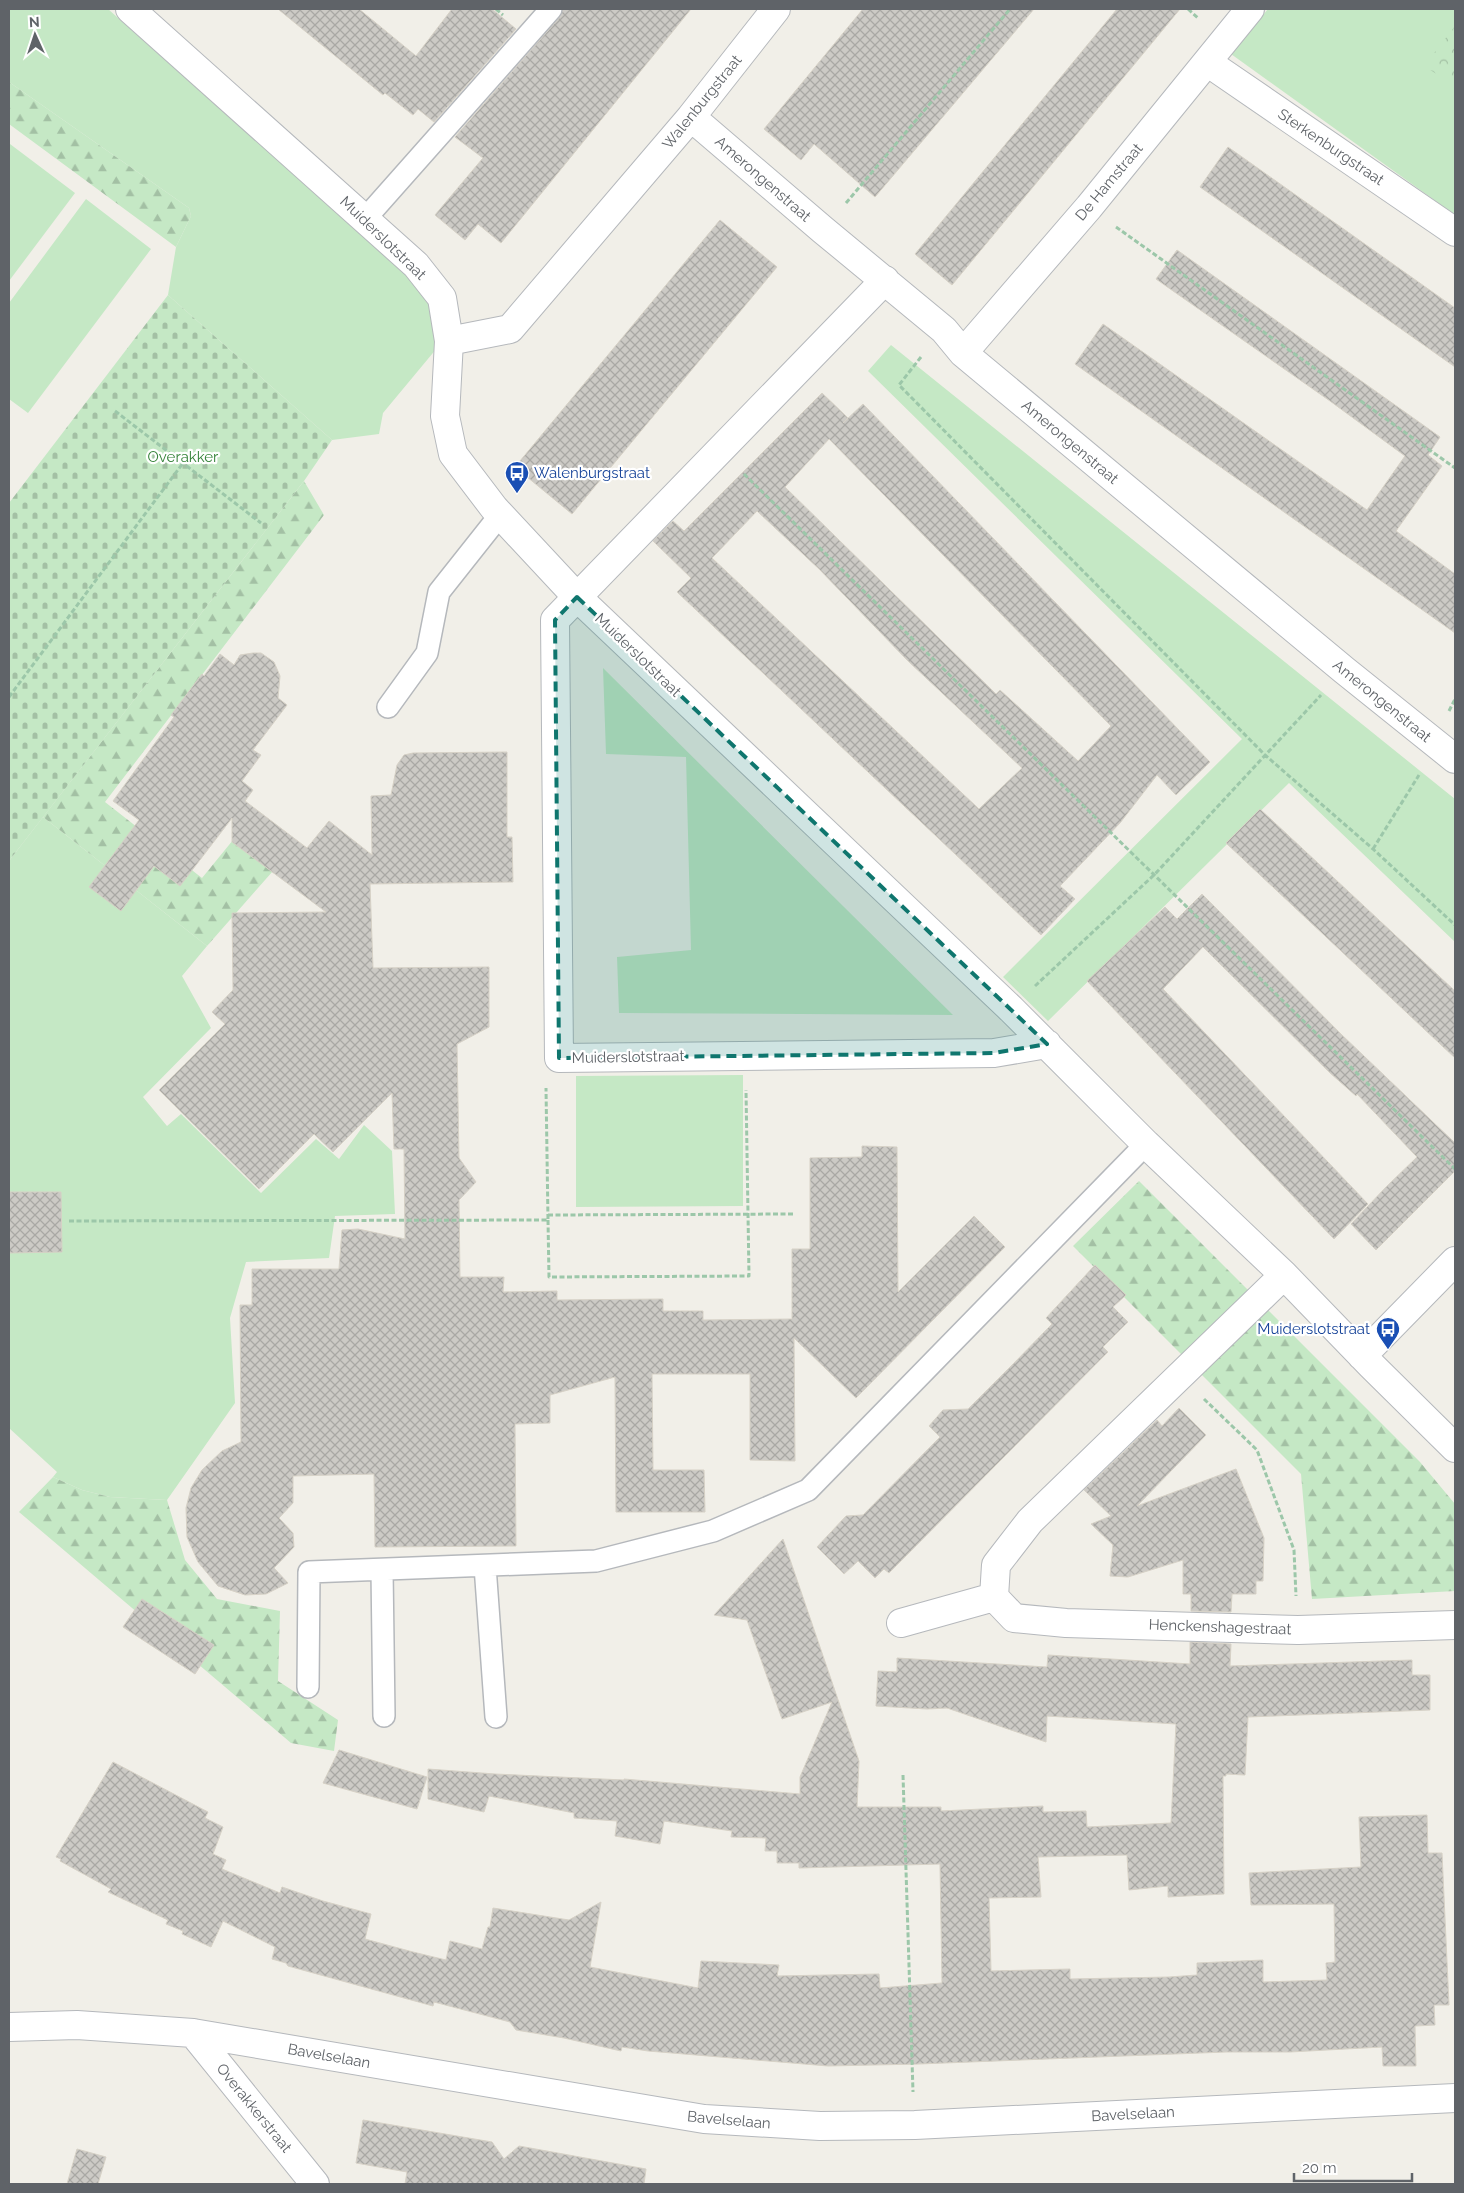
<svg xmlns="http://www.w3.org/2000/svg" width="1464" height="2193" viewBox="0 0 1464 2193" font-family="Raleway,sans-serif">
<style>
.green{fill:#c5e8c5}
.forest{fill:url(#forest-firs)}
.cemetery{fill:url(#cemetery-stones)}
.park{fill:url(#park-crowns)}
.building{fill:url(#building-cross-hatch);stroke:#d6d1c6;fill-rule:evenodd}
.lines{fill:none;stroke-linecap:round;stroke-linejoin:round}
.service-casing{stroke:#b5b8bc;stroke-width:24}
.minor-casing{stroke:#b5b8bc;stroke-width:30}
.path{stroke:#9cc7a9;stroke-width:3;stroke-dasharray:5 2.5;stroke-linecap:butt}
.service{stroke:#fff;stroke-width:21}
.minor{stroke:#fff;stroke-width:28}
.marked{fill:#0f766e;fill-opacity:0.2;stroke:#0f766e;stroke-width:4;stroke-dasharray:10 6;stroke-linejoin:round}
.labels{text-anchor:middle;dominant-baseline:central;stroke-width:4.5;stroke-linejoin:round;paint-order:stroke}
.street-label{font-size:15px;fill:#5f6368;stroke:#fff}
.park-label{font-size:15px;fill:#348238;stroke:#fff}
.transit-label{font-size:15px;fill:#164399;stroke:#fff;text-anchor:start}
</style>
<defs>
<pattern id="forest-firs" width="22" height="20" patternUnits="userSpaceOnUse" patternTransform="scale(1.25)"><rect width="22" height="20" fill="#c5e8c5"/><path d="M5 1l3.5 6h-7zM16 11l3.5 6h-7z" fill="#a3c0a4"/></pattern>
<pattern id="cemetery-stones" width="16" height="16" patternUnits="userSpaceOnUse" patternTransform="scale(1.25)"><rect width="16" height="16" fill="#c5e8c5"/><path d="M2 7V4a2 2 0 0 1 4 0v3zM10 15v-3a2 2 0 0 1 4 0v3z" fill="#a3c0a4"/></pattern>
<pattern id="park-crowns" width="20" height="18" patternUnits="userSpaceOnUse" patternTransform="scale(1.25)"><rect width="20" height="18" fill="#c5e8c5"/><path d="M2 6a3 3 0 1 1 6 0M12 15a3 3 0 1 1 6 0" fill="none" stroke="#a3c0a4"/></pattern>
<pattern id="building-cross-hatch" width="8" height="8" patternUnits="userSpaceOnUse" patternTransform="scale(1.25)"><rect width="8" height="8" fill="#cccac5"/><path d="M0 0l8 8M0 8l8-8" fill="none" stroke="#a9a8a4"/></pattern>
</defs>
<rect width="100%" height="100%" fill="#f1efe8"/>
<path class="green" d="M 9,9 L 108,9 L 443,308 L 447,336 L 383,413 L 379,434 L 332,440 L 168,295 L 176,247 L 191,216 L 189,208 L 9,82 Z
M 1268,9 L 1455,9 L 1455,215 L 1231,54 Z
M 10,144 L 75,193 L 9,281 L 9,145 Z
M 86,199 L 151,249 L 28,413 L 9,399 L 9,303 Z
M 891,345 L 1455,799 L 1455,942 L 1289,783 L 1048,1021 L 1003,977 L 1242,739 L 868,371 Z
M 603,668 L 953,1015 L 619,1013 L 617,957 L 691,950 L 686,757 L 606,754 Z
M 43,817 L 207,946 L 182,976 L 211,1028 L 143,1097 L 167,1126 L 181,1114 L 261,1193 L 316,1139 L 339,1159 L 364,1125 L 392,1151 L 395,1214 L 335,1216 L 329,1258 L 246,1262 L 230,1318 L 235,1403 L 167,1500 L 110,1497 L 82,1490 L 53,1477 L 57,1472 L 9,1428 L 9,861 Z
M 743,1075 L 743,1206 L 576,1207 L 576,1076 Z"/>
<path class="forest" d="M 9,82 L 189,208 L 191,216 L 176,247 L 9,124 Z
M 304,481 L 324,515 L 105,802 L 202,878 L 251,818 L 288,854 L 207,946 L 43,817 Z
M 1139,1181 L 1420,1462 L 1455,1504 L 1455,1591 L 1312,1599 L 1301,1474 L 1073,1246 Z
M 53,1477 L 82,1490 L 110,1497 L 167,1500 L 185,1560 L 217,1599 L 280,1611 L 278,1681 L 338,1720 L 334,1751 L 291,1743 L 19,1512 Z"/>
<path class="cemetery" d="M 168,295 L 332,440 L 304,481 L 9,861 L 9,503 Z"/>
<path class="park" d="M 1455,26 L 1455,86 L 1424,66 Z"/>
<path class="building" d="M 278,9 L 359,9 L 416,56 L 452,9 L 492,9 L 516,29 L 434,122 L 418,109 L 413,115 L 385,93 L 383,95 Z
M 563,9 L 691,9 L 501,243 L 478,224 L 465,240 L 435,215 L 483,158 L 455,137 L 560,17 Z
M 863,9 L 1034,9 L 875,197 L 814,144 L 801,160 L 764,129 Z
M 1117,9 L 1180,9 L 952,285 L 915,254 Z
M 1228,147 L 1455,308 L 1455,367 L 1200,187 Z
M 720,220 L 777,267 L 572,514 L 515,467 Z
M 1177,250 L 1440,437 L 1428,455 L 1442,466 L 1396,531 L 1455,574 L 1455,633 L 1075,364 L 1103,324 L 1367,510 L 1405,456 L 1330,401 L 1156,279 Z
M 822,393 L 848,418 L 843,423 L 863,404 L 1210,762 L 1176,795 L 1157,775 L 1120,823 L 1060,886 L 1075,899 L 1041,935 L 677,592 L 691,578 L 653,541 L 673,521 L 684,531 ZM 829,439 L 1111,726 L 1078,761 L 1000,690 L 996,694 L 785,487 ZM 757,511 L 819,569 L 908,661 L 1022,768 L 979,809 L 712,558 Z
M 253,653 L 261,653 L 274,662 L 280,676 L 278,698 L 287,705 L 253,750 L 261,755 L 242,781 L 253,790 L 245,801 L 307,848 L 329,821 L 372,855 L 371,796 L 391,795 L 397,765 L 404,755 L 413,753 L 507,752 L 507,837 L 512,837 L 513,882 L 370,884 L 373,968 L 489,967 L 489,1027 L 457,1044 L 459,1158 L 476,1182 L 459,1200 L 460,1277 L 504,1277 L 503,1292 L 557,1291 L 557,1300 L 663,1299 L 663,1311 L 703,1311 L 703,1320 L 792,1319 L 792,1249 L 810,1249 L 810,1158 L 862,1157 L 862,1146 L 897,1147 L 898,1292 L 974,1216 L 1005,1247 L 856,1398 L 794,1338 L 795,1461 L 750,1460 L 750,1374 L 652,1374 L 653,1470 L 704,1470 L 705,1512 L 616,1512 L 615,1377 L 550,1395 L 550,1423 L 515,1424 L 516,1546 L 375,1547 L 374,1474 L 293,1476 L 293,1503 L 279,1518 L 293,1533 L 294,1547 L 274,1568 L 288,1583 L 266,1594 L 245,1595 L 218,1586 L 198,1562 L 187,1537 L 186,1508 L 191,1488 L 202,1470 L 222,1451 L 241,1442 L 240,1305 L 252,1305 L 252,1269 L 339,1269 L 342,1230 L 358,1229 L 405,1239 L 404,1149 L 394,1149 L 392,1093 L 333,1152 L 314,1134 L 259,1189 L 159,1090 L 225,1024 L 212,1012 L 233,990 L 232,913 L 326,912 L 232,842 L 232,818 L 180,886 L 154,866 L 121,911 L 89,887 L 139,820 L 113,801 L 174,717 L 171,715 L 202,674 L 204,676 L 220,654 L 234,665 L 240,655 Z
M 1260,809 L 1455,991 L 1455,1058 L 1226,843 Z
M 1202,894 L 1342,1035 L 1455,1143 L 1455,1171 L 1376,1250 L 1351,1224 L 1386,1187 L 1417,1157 L 1357,1094 L 1356,1096 L 1329,1072 L 1203,947 L 1163,989 L 1368,1204 L 1334,1239 L 1087,981 L 1165,907 L 1177,919 Z
M 9,1192 L 61,1192 L 62,1252 L 9,1253 Z
M 1095,1265 L 1126,1295 L 1113,1307 L 1128,1322 L 1103,1347 L 1108,1352 L 889,1573 L 884,1569 L 875,1578 L 858,1561 L 844,1574 L 817,1547 L 846,1516 L 863,1515 L 940,1437 L 929,1426 L 943,1410 L 968,1409 L 1014,1363 L 1052,1324 L 1046,1318 Z
M 1179,1408 L 1206,1435 L 1137,1506 L 1236,1469 L 1264,1538 L 1263,1581 L 1256,1581 L 1256,1594 L 1232,1594 L 1231,1612 L 1191,1611 L 1191,1594 L 1183,1594 L 1183,1560 L 1128,1577 L 1110,1576 L 1113,1545 L 1091,1524 L 1111,1516 L 1084,1490 L 1157,1420 L 1162,1426 Z
M 783,1539 L 859,1761 L 857,1807 L 941,1807 L 941,1811 L 1043,1806 L 1043,1812 L 1086,1811 L 1087,1827 L 1171,1823 L 1176,1724 L 1047,1716 L 1046,1742 L 947,1708 L 927,1709 L 876,1706 L 878,1671 L 897,1672 L 897,1658 L 1047,1667 L 1048,1655 L 1190,1664 L 1190,1642 L 1231,1644 L 1230,1666 L 1412,1660 L 1412,1675 L 1430,1675 L 1430,1710 L 1248,1717 L 1245,1775 L 1226,1774 L 1226,1776 L 1223,1776 L 1224,1894 L 1168,1897 L 1168,1886 L 1129,1890 L 1127,1855 L 1038,1857 L 1041,1897 L 989,1898 L 991,1971 L 1070,1969 L 1070,1979 L 1169,1977 L 1197,1975 L 1197,1963 L 1263,1960 L 1263,1982 L 1327,1980 L 1326,1963 L 1335,1962 L 1334,1904 L 1251,1905 L 1249,1873 L 1361,1867 L 1359,1817 L 1427,1815 L 1428,1853 L 1442,1853 L 1449,2005 L 1434,2005 L 1435,2025 L 1415,2026 L 1416,2066 L 1383,2066 L 1382,2047 L 1290,2052 L 1226,2052 L 919,2064 L 828,2066 L 648,2051 L 622,2047 L 621,2051 L 564,2038 L 516,2030 L 510,2022 L 434,2002 L 433,2006 L 288,1966 L 286,1963 L 272,1959 L 275,1947 L 223,1921 L 211,1947 L 182,1934 L 183,1931 L 166,1924 L 168,1920 L 108,1892 L 111,1889 L 60,1861 L 61,1859 L 56,1857 L 113,1762 L 208,1812 L 205,1818 L 223,1827 L 213,1854 L 226,1860 L 222,1869 L 280,1893 L 282,1887 L 323,1901 L 371,1914 L 365,1939 L 413,1952 L 446,1960 L 450,1941 L 482,1949 L 488,1927 L 490,1927 L 493,1908 L 569,1920 L 601,1902 L 590,1967 L 698,1988 L 701,1961 L 779,1965 L 777,1976 L 879,1974 L 880,1988 L 942,1983 L 940,1864 L 799,1868 L 799,1863 L 777,1863 L 777,1851 L 765,1851 L 766,1838 L 731,1837 L 732,1831 L 664,1821 L 660,1844 L 615,1836 L 617,1821 L 574,1818 L 574,1813 L 489,1796 L 484,1812 L 428,1799 L 428,1769 L 495,1774 L 624,1780 L 624,1779 L 800,1794 L 800,1777 L 832,1702 L 782,1719 L 747,1620 L 714,1615 Z
M 142,1599 L 214,1645 L 195,1674 L 123,1627 Z
M 339,1750 L 427,1777 L 417,1809 L 323,1783 Z
M 363,2120 L 492,2142 L 504,2159 L 519,2146 L 646,2169 L 644,2184 L 405,2184 L 407,2172 L 356,2163 Z
M 77,2149 L 106,2157 L 98,2184 L 67,2184 Z"/>
<g class="lines">
<g class="service-casing">
<path id="service" d="M 365,219 L 551,9
M 388,707 L 427,653 L 439,592 L 500,515
M 485,1566 L 496,1717
M 382,1570 L 384,1716
M 308,1687 L 309,1572 L 596,1561 L 713,1531 L 808,1490 L 1146,1144"/>
</g>
<g class="minor-casing">
<path id="minor" d="M 130,9 L 416,265 L 442,298 L 449,341 L 445,416 L 453,454 L 494,508 L 577,597 L 1011,1009 L 1146,1144 L 1284,1275 L 1371,1365 L 1455,1448
M 1207,62 L 1455,232
M 691,117 L 823,230 L 944,330 L 963,353 L 1344,670 L 1455,759
M 885,280 L 555,620 L 559,1058 L 994,1053 L 1047,1044
M 449,341 L 510,329 L 691,117 L 776,9
M 963,353 L 1089,207 L 1250,9
M 1284,1275 L 1030,1521 L 996,1565 L 994,1597 L 1014,1618 L 1066,1623 L 1298,1630 L 1455,1625
M 1362,1356 L 1455,1261
M 901,1623 L 994,1597
M 9,2027 L 77,2025 L 193,2033 L 704,2119 L 820,2126 L 915,2125 L 1455,2098
M 193,2033 L 315,2184"/>
</g>
<path class="path" d="M 496,9 L 503,15
M 1188,9 L 1198,18
M 846,203 L 1010,9
M 1116,227 L 1455,468
M 921,357 L 899,385 L 1265,755 L 1373,849 L 1455,925
M 115,411 L 261,523
M 744,474 L 1455,1169
M 9,697 L 183,463
M 1449,711 L 1455,699
M 1373,849 L 1419,775
M 1035,986 L 1155,874 L 1321,695
M 548,1215 L 793,1214
M 548,1220 L 549,1277 L 749,1276 L 746,1090
M 69,1221 L 548,1220 L 546,1088
M 1204,1399 L 1257,1450 L 1294,1550 L 1296,1596
M 903,1775 L 913,2092"/>
<use href="#service" class="service"/>
<use href="#minor" class="minor"/>
</g>
<path class="marked" d="M 577,597 L 1047,1044 L 994,1053 L 559,1058 L 555,620 Z"/>
<defs>
<g id="bus-pin" transform="scale(1.25)"><path d="M0 17L-7.5 6A9.5 9.5 0 1 1 7.5 6Z" fill="#1a4fb4" stroke="#fff"/><path d="M-5-6H5V4H4V6H2V4H-2V6H-4V4H-5ZM-3.5-4V0h7V-4ZM-3.5 1.2v1.5H-2V1.2ZM2 1.2v1.5H3.5V1.2Z" fill="#fff"/></g>
</defs>
<g fill-rule="evenodd">
<use href="#bus-pin" x="517" y="473"/>
<use href="#bus-pin" x="1388" y="1329"/>
</g>
<g class="labels">
<g class="street-label">
<text transform="translate(702 102) rotate(-51)">Walenburgstraat</text>
<text transform="translate(1331 147) rotate(34)">Sterkenburgstraat</text>
<text transform="translate(763 179) rotate(41)">Amerongenstraat</text>
<text transform="translate(1109 182) rotate(-50)">De Hamstraat</text>
<text transform="translate(383 238) rotate(44)">Muiderslotstraat</text>
<text transform="translate(1070 442) rotate(40)">Amerongenstraat</text>
<text transform="translate(638 655) rotate(44)">Muiderslotstraat</text>
<text transform="translate(1382 701) rotate(39)">Amerongenstraat</text>
<text transform="translate(628 1057) rotate(-1)">Muiderslotstraat</text>
<text transform="translate(1220 1627) rotate(2)">Henckenshagestraat</text>
<text transform="translate(329 2056) rotate(10)">Bavelselaan</text>
<text transform="translate(254 2108) rotate(51)">Overakkerstraat</text>
<text transform="translate(1133 2114) rotate(-3)">Bavelselaan</text>
<text transform="translate(729 2120) rotate(5)">Bavelselaan</text>
</g>
<g class="park-label">
<text x="183" y="457">Overakker</text>
</g>
<g class="transit-label">
<text x="534" y="473">Walenburgstraat</text>
<text x="1370" y="1329" text-anchor="end">Muiderslotstraat</text>
</g>
</g>
<rect width="1464" height="2193" fill="none" stroke="#5f6368" stroke-width="20"/>
<g transform="translate(35 35) rotate(357)" stroke="#ffffff" stroke-width="4" paint-order="stroke">
<path d="M0-4L9 19L0 12L-9 19Z" fill="#5f6368"/>
<text y="-8" font-size="14" font-weight="bold" text-anchor="middle" fill="#5f6368">N</text>
</g>
<path d="M1294 2173v8h118v-8" fill="none" stroke="#5f6368" stroke-width="2.5"/>
<text x="1302" y="2173" font-size="15" fill="#5f6368" stroke="#ffffff" stroke-width="4" paint-order="stroke">20 m</text>
</svg>
